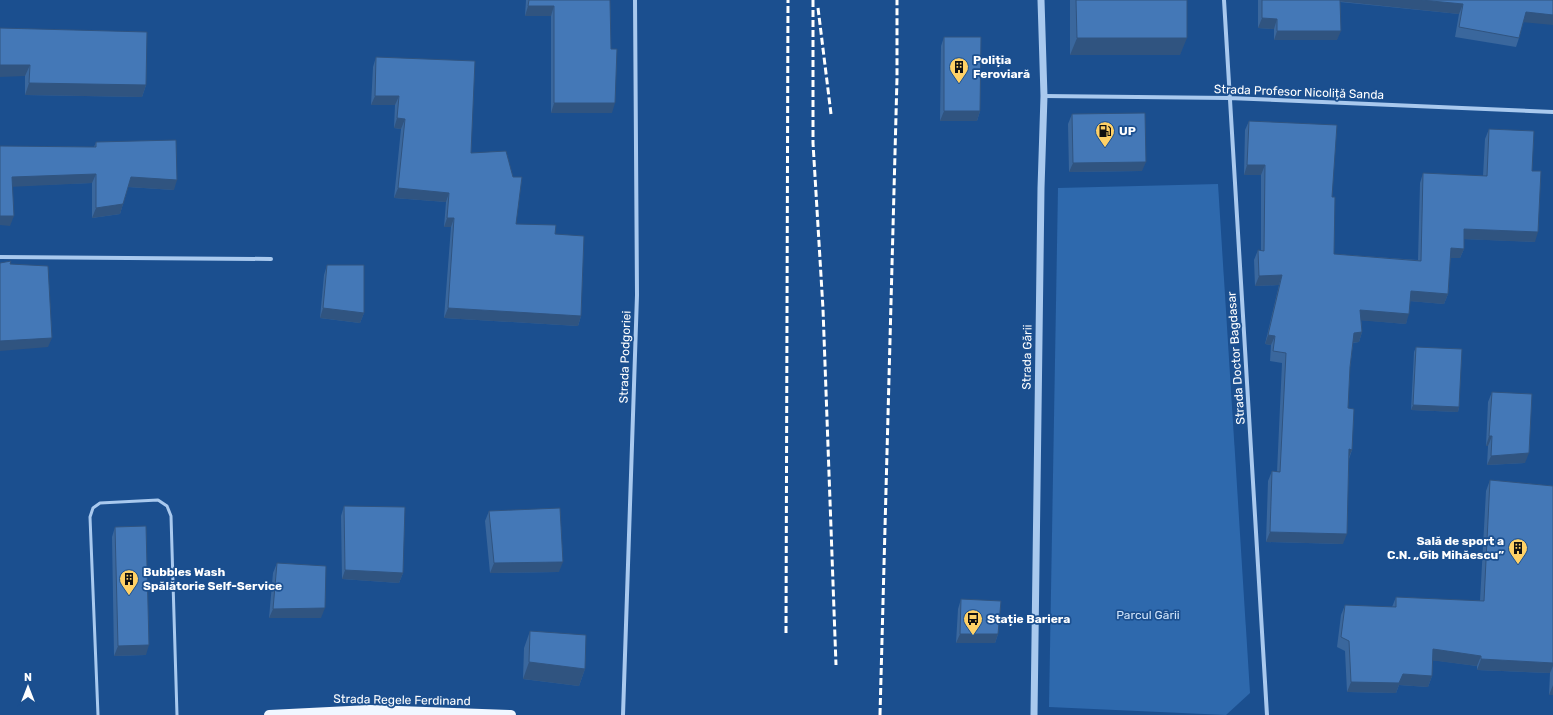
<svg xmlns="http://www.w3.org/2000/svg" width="1553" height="715" viewBox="0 0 1553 715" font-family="Rubik,sans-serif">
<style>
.green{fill:#2e69ad}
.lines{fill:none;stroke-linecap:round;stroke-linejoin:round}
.service{stroke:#a9c9ee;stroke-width:3}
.minor{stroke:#a9c9ee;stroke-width:4}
.tertiary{stroke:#a9c9ee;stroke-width:7}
.primary{stroke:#f0f6ff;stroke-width:10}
.rail{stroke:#fff;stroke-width:3;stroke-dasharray:7 3;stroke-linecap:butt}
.wall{fill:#3a679d}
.shaded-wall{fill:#305480}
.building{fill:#4478b7;stroke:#305480}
.labels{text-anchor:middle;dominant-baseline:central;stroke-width:3.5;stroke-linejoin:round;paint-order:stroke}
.poi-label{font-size:12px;font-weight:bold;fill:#fff;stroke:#1b4f8f;text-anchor:start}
.street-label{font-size:12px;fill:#fff;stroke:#1b4f8f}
.park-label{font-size:12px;fill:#cfe3fa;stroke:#1b4f8f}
</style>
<rect width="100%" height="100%" fill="#1b4f8f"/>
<path class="green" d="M 1218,184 L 1250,693 L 1226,715 L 1049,707 L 1058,188 Z"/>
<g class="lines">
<path class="service" d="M 98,715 L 90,517 L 93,508 L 100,503 L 158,500 L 167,506 L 171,516 L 177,715"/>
<path class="minor" d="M 1224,0 L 1267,715
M 1044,96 L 1229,98 L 1553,112
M 0,257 L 271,259
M 623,715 L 637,295 L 635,0"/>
<path class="tertiary" d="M 1034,715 L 1041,188 L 1044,96 L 1041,0"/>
<path class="primary" d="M 269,715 L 370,710 L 511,715"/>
<path class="rail" d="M 813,0 L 813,143 L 823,309 L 836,665
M 818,8 L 831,114
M 786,633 L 788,0
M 880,715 L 897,78 L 897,0"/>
</g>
<path class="wall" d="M 526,0 L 610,0 L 612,113 L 551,113 L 551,16 L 525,16 Z
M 1070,0 L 1187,0 L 1180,55 L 1070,55 Z
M 1258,0 L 1553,0 L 1523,22 L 1519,38 L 1516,47 L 1455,37 L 1459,14 L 1340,2 L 1337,40 L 1274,40 L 1274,29 L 1258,28 Z
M 0,28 L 146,85 L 142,97 L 25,95 L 25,76 Z
M 944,37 L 980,111 L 977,121 L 940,121 L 941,46 Z
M 376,57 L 471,153 L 516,224 L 555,234 L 581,316 L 578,326 L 444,318 L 451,227 L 444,227 L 446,202 L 394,198 L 401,129 L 394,128 L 395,105 L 371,105 L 373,67 Z
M 1072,114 L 1142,171 L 1069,172 L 1068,124 Z
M 1249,121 L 1332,197 L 1334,254 L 1418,260 L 1420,183 L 1423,173 L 1483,176 L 1485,139 L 1489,129 L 1532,171 L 1535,242 L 1464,239 L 1464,249 L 1460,258 L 1450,258 L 1448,294 L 1444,304 L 1410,301 L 1406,324 L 1361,320 L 1362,332 L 1359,342 L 1353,343 L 1350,367 L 1348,408 L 1352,450 L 1349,459 L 1343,544 L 1266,542 L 1268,481 L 1272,471 L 1277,472 L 1282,363 L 1270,361 L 1271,345 L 1265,344 L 1279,285 L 1255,286 L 1254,260 L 1258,250 L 1261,251 L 1261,175 L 1244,175 L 1245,130 Z
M 96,142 L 174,190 L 128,187 L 120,214 L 92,218 L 92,183 L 12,186 L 10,226 L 0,146 L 94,147 Z
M 327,265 L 364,313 L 360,323 L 320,318 L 324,275 Z
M 1416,347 L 1459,407 L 1458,412 L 1411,410 L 1414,352 Z
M 1492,392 L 1525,463 L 1487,465 L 1488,446 L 1486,446 L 1488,402 Z
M 1490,480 L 1553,486 L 1553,695 L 1549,695 L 1550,673 L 1477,670 L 1477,666 L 1432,660 L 1432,676 L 1428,687 L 1399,685 L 1396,693 L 1347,692 L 1345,651 L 1337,647 L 1341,615 L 1345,605 L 1392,607 L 1396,597 L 1480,601 L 1486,491 Z
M 344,506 L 403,573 L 399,583 L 342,579 L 341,516 Z
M 489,511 L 559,572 L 490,573 L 485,521 Z
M 115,527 L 146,655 L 114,656 L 112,537 Z
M 277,563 L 321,618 L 269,618 L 273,573 Z
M 961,599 L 998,634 L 995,643 L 956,643 L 958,609 Z
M 530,631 L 585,669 L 579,686 L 523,679 L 524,648 Z"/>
<path class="shaded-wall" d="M 1337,0 L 1421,0 L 1463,4 L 1459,14 L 1336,1 Z
M 528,6 L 554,6 L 551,16 L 525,16 Z
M 1526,12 L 1553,15 L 1553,25 L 1522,22 Z
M 1262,18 L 1277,19 L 1274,29 L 1258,28 Z
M 1277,31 L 1341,31 L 1337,40 L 1274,40 Z
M 1077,38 L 1187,38 L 1180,55 L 1070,55 Z
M 0,65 L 30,65 L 25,76 L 0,77 Z
M 29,83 L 146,85 L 142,97 L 25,95 Z
M 375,96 L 399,96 L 395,105 L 371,105 Z
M 554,103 L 615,103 L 612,113 L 551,113 Z
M 944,111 L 980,111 L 977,121 L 940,121 Z
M 397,118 L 405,119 L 401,129 L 394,128 Z
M 1146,162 L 1142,171 L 1069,172 L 1073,163 Z
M 1247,165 L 1265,165 L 1261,175 L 1244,175 Z
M 96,174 L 92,183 L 8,187 L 12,177 Z
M 131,177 L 177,180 L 174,190 L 128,187 Z
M 398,188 L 449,193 L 446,202 L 394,198 Z
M 123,204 L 120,214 L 92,218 L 96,208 Z
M 0,216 L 14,216 L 10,226 L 0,225 Z
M 447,218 L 454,218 L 451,227 L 444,227 Z
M 1464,229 L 1538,232 L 1535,242 L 1461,239 Z
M 1451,248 L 1464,249 L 1460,258 L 1447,258 Z
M 1282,275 L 1279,285 L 1255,286 L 1259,276 Z
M 1411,291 L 1448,294 L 1444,304 L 1408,301 Z
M 323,308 L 364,313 L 360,323 L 320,318 Z
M 448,308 L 581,316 L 578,326 L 444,318 Z
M 1360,310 L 1409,314 L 1406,324 L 1356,320 Z
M 1362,332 L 1359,342 L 1350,343 L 1354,333 Z
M 1268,335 L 1275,336 L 1271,345 L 1265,344 Z
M 52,338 L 48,347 L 0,351 L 0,341 Z
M 1413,405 L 1459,407 L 1458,412 L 1411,410 Z
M 1489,436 L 1492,436 L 1488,446 L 1486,446 Z
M 1349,449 L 1352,450 L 1348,459 Z
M 1529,453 L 1525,463 L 1487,465 L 1491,456 Z
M 1270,532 L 1347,534 L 1343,544 L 1266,542 Z
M 563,562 L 559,572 L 490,573 L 494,563 Z
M 345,570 L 403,573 L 399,583 L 342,579 Z
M 325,608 L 321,618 L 269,618 L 273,609 Z
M 960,634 L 998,634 L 995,643 L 956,643 Z
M 149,645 L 146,655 L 114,656 L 118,646 Z
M 1433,649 L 1481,656 L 1477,666 L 1429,660 Z
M 1481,659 L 1553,663 L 1553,666 L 1550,673 L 1477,670 Z
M 529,662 L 585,669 L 579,686 L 523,679 Z
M 1403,674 L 1432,676 L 1428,687 L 1399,685 L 1396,693 L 1347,692 L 1351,682 Z
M 1553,685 L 1553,695 L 1549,695 Z"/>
<path class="building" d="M 529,0 L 610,0 L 611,49 L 617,49 L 615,103 L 554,103 L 554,6 L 528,6 Z
M 1076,0 L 1187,0 L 1187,38 L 1077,38 Z
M 1262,0 L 1340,0 L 1341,31 L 1277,31 L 1277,19 L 1262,18 Z
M 1421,0 L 1553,0 L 1553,15 L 1526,12 L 1519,38 L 1459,27 L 1463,4 Z
M 0,28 L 147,32 L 146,85 L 29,83 L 30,65 L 0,65 Z
M 944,37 L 981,37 L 980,111 L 944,111 Z
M 376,57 L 475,61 L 471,153 L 506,151 L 513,177 L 522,177 L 516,224 L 556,225 L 555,234 L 584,236 L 581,316 L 448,308 L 454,218 L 447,218 L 449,193 L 398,188 L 405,119 L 397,118 L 399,96 L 375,96 Z
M 1145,113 L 1146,162 L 1073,163 L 1072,114 Z
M 1249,121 L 1337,125 L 1332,197 L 1335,197 L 1334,254 L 1421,261 L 1423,173 L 1487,176 L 1489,129 L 1534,131 L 1532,171 L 1541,171 L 1538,232 L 1464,229 L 1464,249 L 1451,248 L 1448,294 L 1411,291 L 1409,314 L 1360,310 L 1362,332 L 1354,333 L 1350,367 L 1348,408 L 1354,409 L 1352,450 L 1349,449 L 1347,534 L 1270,532 L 1272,471 L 1280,472 L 1286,353 L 1273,351 L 1275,336 L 1268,335 L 1282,275 L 1259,276 L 1258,250 L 1264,251 L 1265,165 L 1247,165 Z
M 176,140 L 177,180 L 131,177 L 123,204 L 96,208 L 96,174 L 12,177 L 14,216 L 0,216 L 0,146 L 96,147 L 96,142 Z
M 11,261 L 10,264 L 48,266 L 52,338 L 0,341 L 0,263 Z
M 327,265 L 364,265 L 364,313 L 323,308 Z
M 1416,347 L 1462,349 L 1459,407 L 1413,405 Z
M 1492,392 L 1532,394 L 1529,453 L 1491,456 L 1492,436 L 1489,436 Z
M 1490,480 L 1553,486 L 1553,663 L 1481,659 L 1481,656 L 1433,649 L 1432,676 L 1403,674 L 1399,683 L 1351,682 L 1349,641 L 1341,637 L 1345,605 L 1396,607 L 1396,597 L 1484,601 Z
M 344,506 L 405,507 L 403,573 L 345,570 Z
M 560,508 L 563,562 L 494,563 L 489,511 Z
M 146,526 L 149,645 L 118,646 L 115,527 Z
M 277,563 L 326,566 L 325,608 L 273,609 Z
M 961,599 L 1001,601 L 998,634 L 960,634 Z
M 530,631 L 586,635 L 585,669 L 529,662 Z"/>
<defs>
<g id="building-pin" transform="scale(1)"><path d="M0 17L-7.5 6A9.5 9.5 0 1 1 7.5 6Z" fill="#ffd166" stroke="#1b4f8f"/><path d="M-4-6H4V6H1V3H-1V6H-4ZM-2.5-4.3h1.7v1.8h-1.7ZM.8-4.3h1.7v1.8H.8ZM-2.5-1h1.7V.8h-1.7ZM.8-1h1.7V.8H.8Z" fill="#111"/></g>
<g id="fuel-pin" transform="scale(1)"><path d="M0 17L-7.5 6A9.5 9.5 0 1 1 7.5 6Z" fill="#ffd166" stroke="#1b4f8f"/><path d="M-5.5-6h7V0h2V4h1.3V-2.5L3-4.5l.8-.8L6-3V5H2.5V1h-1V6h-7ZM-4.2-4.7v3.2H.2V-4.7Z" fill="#111"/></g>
<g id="bus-pin" transform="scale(1)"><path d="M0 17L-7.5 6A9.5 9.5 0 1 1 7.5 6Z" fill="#ffd166" stroke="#1b4f8f"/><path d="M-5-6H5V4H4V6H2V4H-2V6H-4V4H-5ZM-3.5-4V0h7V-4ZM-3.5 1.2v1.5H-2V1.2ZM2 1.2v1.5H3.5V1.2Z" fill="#111"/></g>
</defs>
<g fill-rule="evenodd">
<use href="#building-pin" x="959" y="67"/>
<use href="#fuel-pin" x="1105" y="131"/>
<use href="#building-pin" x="1518" y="548"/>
<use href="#building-pin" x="129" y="579"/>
<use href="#bus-pin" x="973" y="619"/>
</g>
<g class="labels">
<g class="poi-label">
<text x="973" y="60">Poliția<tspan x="973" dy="14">Feroviară</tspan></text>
<text x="1119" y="131">UP</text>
<text x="1504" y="541" text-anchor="end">Sală de sport a<tspan x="1504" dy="14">C.N. „Gib Mihăescu”</tspan></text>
<text x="143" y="572">Bubbles Wash<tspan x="143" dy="14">Spălătorie Self-Service</tspan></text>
<text x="987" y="619">Stație Bariera</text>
</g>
<g class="street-label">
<text transform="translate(1299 92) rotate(2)">Strada Profesor Nicoliță Sanda</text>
<text transform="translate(625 357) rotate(-88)">Strada Podgoriei</text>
<text transform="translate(1027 357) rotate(-89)">Strada Gării</text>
<text transform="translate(1236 358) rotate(-94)">Strada Doctor Bagdasar</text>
<text transform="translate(402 700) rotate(1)">Strada Regele Ferdinand</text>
</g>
<g class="park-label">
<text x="1148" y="615">Parcul Gării</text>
</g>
</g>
<g transform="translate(28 687)" stroke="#1b4f8f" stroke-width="3" paint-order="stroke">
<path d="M0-3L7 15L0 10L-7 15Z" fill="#ffffff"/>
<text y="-6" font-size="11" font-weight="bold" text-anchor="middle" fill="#ffffff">N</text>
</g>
</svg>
